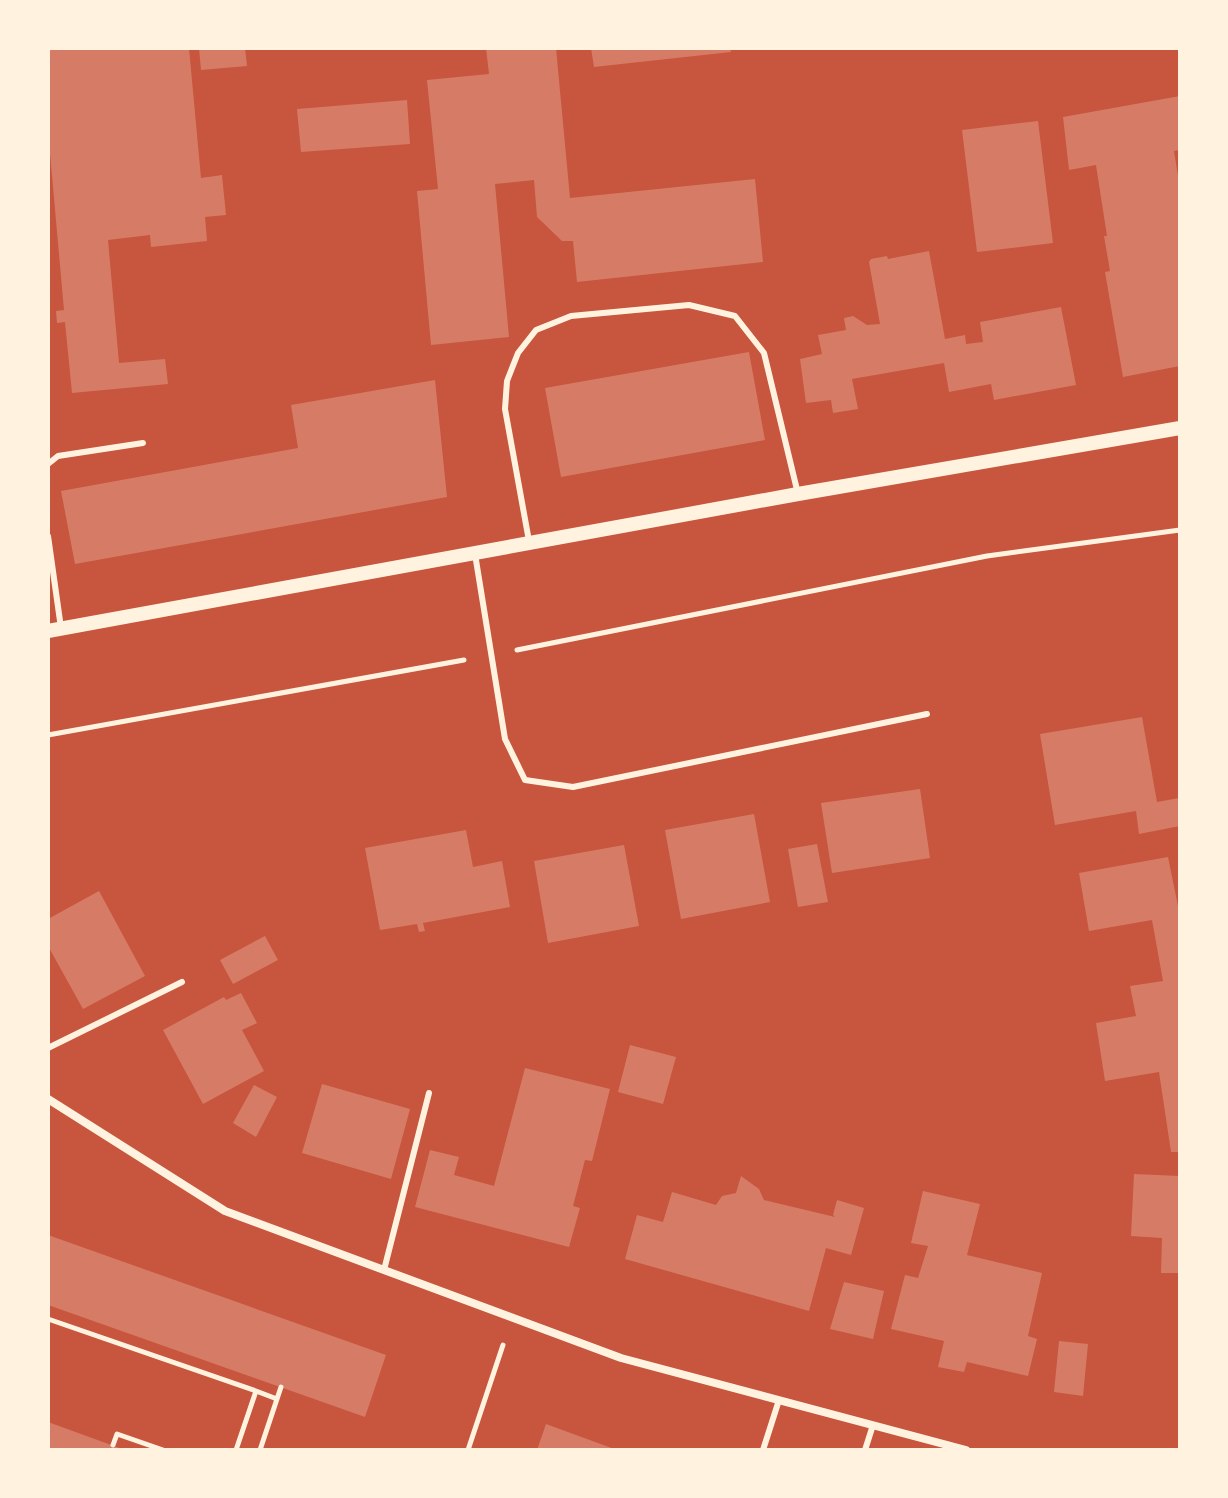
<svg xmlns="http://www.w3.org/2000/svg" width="1228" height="1498" viewBox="0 0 1228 1498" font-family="Roboto,sans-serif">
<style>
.building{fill:#d67c66}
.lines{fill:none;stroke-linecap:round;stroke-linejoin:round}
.path{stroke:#fff3e0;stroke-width:5}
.service{stroke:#fff3e0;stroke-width:6}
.minor{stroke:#fff3e0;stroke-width:8}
.tertiary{stroke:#fff3e0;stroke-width:14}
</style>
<rect width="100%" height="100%" fill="#c8553d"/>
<path class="building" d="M 48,48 L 189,48 L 201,178 L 222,175 L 226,215 L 205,217 L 207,241 L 151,247 L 150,235 L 108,240 L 119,363 L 165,359 L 168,384 L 72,393 L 65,322 L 57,323 L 56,311 L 64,310 L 48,131 Z
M 199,48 L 245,48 L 247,66 L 201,70 Z
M 486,48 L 556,48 L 570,198 L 755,179 L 763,262 L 577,282 L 573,241 L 562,241 L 537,217 L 534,180 L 495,184 L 509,337 L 431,345 L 417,191 L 438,189 L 427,80 L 489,74 Z
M 591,48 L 730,48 L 731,52 L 594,67 Z
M 1180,96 L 1180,150 L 1174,151 L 1180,188 L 1180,366 L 1123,377 L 1105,272 L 1110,271 L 1104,236 L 1107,236 L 1096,165 L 1069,170 L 1063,117 Z
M 407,100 L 410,144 L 301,152 L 297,109 Z
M 1038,121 L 1053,243 L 977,252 L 962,130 Z
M 929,251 L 945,339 L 965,335 L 966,344 L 983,342 L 980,322 L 1061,307 L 1076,385 L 994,400 L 991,384 L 949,392 L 944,363 L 852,379 L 858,409 L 833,413 L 831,400 L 806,403 L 800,359 L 822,354 L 818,335 L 846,330 L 844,318 L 853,316 L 867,325 L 880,324 L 869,262 L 871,259 L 887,256 L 888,259 Z
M 749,352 L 765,440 L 561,477 L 545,388 Z
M 435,380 L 447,497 L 75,564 L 61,491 L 298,448 L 291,405 Z
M 1142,717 L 1157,802 L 1179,798 L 1180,826 L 1139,834 L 1136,811 L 1055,825 L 1040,734 Z
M 920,789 L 930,858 L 832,873 L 821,803 Z
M 754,814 L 770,902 L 681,919 L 665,830 Z
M 466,830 L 473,867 L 502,861 L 510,907 L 423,923 L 425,931 L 419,932 L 417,924 L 380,930 L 365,848 Z
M 817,844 L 828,902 L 798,907 L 788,849 Z
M 624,845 L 639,926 L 548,943 L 534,861 Z
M 1168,857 L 1180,916 L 1180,1152 L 1171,1152 L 1159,1072 L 1105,1081 L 1096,1023 L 1136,1016 L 1130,986 L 1163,981 L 1152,920 L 1089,931 L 1079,873 Z
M 99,891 L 145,976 L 83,1009 L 48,946 L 48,919 Z
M 265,936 L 278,960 L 233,984 L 220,960 Z
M 241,993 L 257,1023 L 242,1030 L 264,1071 L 203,1104 L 163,1030 L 224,997 L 226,1000 Z
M 630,1045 L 676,1057 L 663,1104 L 618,1092 Z
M 525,1068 L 610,1089 L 592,1161 L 585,1160 L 573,1206 L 580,1208 L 569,1247 L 415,1207 L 430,1150 L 459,1157 L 454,1175 L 494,1186 Z
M 322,1084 L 410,1109 L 391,1179 L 302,1153 Z
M 254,1085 L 277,1097 L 256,1137 L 233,1123 Z
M 1134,1174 L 1180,1176 L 1180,1273 L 1161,1273 L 1162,1238 L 1131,1236 Z
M 741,1176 L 759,1189 L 764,1200 L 835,1217 L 833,1215 L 837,1200 L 864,1208 L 851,1255 L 826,1248 L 809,1311 L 625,1259 L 637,1215 L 663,1222 L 672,1192 L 716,1205 L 722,1196 L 736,1193 Z
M 923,1191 L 980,1204 L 967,1255 L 1042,1273 L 1028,1336 L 1037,1339 L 1028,1376 L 967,1362 L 964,1372 L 938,1367 L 944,1341 L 891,1329 L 905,1275 L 918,1278 L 928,1246 L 911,1243 Z
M 48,1235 L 386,1355 L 365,1417 L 48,1305 Z
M 844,1282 L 884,1291 L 873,1339 L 830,1329 Z
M 1059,1341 L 1088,1344 L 1083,1396 L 1054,1392 Z
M 48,1422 L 125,1450 L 48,1450 Z
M 546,1424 L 617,1450 L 537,1450 Z"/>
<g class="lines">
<path class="path" d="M 517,650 L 987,556 L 1180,530
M 48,735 L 464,660
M 48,1319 L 256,1391 L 236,1450
M 256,1391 L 277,1399 L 260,1450
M 277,1399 L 281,1387
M 113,1445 L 117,1434 L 163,1450
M 468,1450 L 503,1345"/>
<path class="service" d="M 48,464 L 58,456 L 143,443
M 48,536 L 61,628
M 529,541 L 505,409 L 507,381 L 518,353 L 536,330 L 571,316 L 689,305 L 735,316 L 764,353 L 798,494
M 475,554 L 505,739 L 525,780 L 573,787 L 927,714
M 48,1048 L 182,982
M 384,1270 L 429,1093
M 763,1450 L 779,1400
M 865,1450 L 873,1425"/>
<path class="minor" d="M 48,1099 L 225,1211 L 621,1358 L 966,1450"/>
<path class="tertiary" d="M 48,631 L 798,494 L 1180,428"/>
</g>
<rect width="1228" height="1498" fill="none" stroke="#fff3e0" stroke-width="100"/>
</svg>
